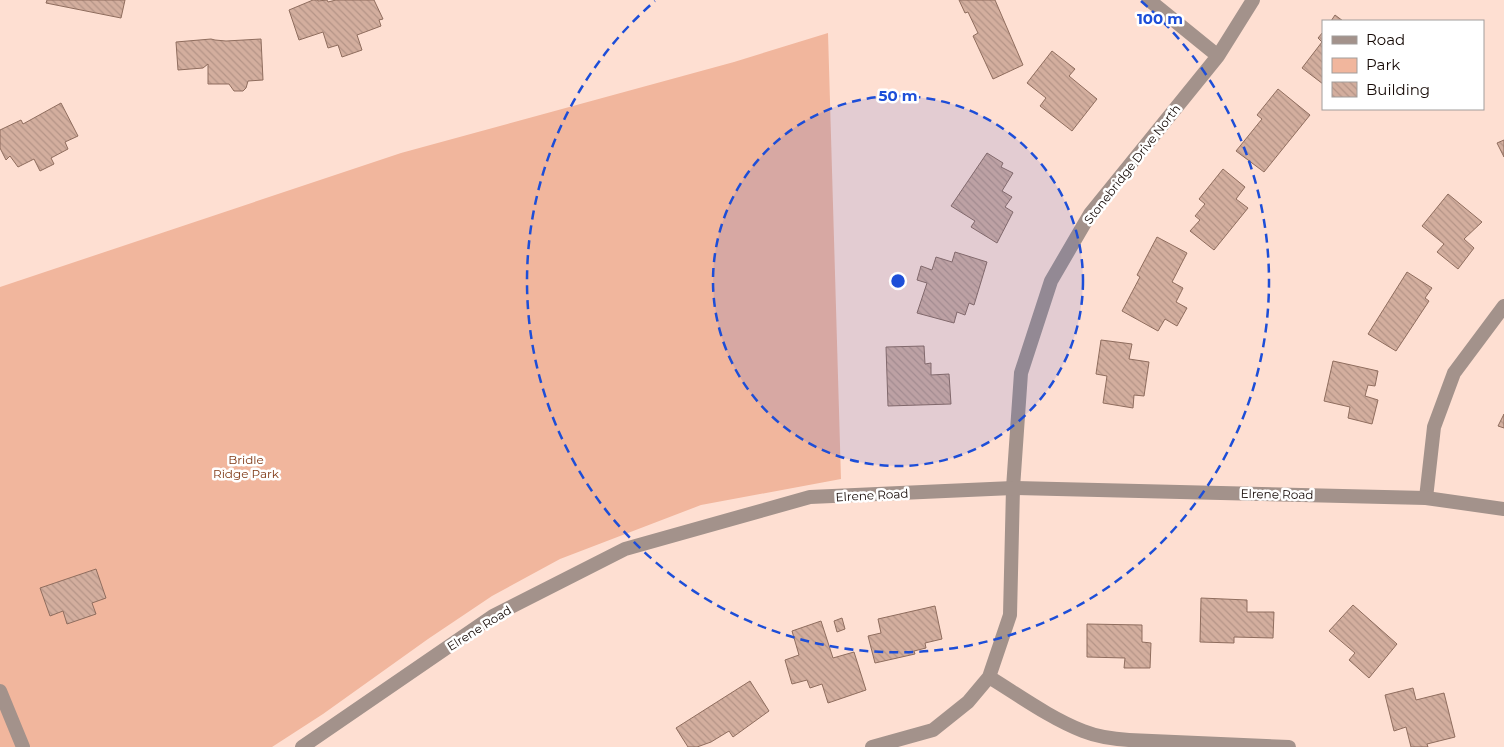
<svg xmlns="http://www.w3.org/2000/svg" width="1504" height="747" viewBox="0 0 1504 747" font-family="Montserrat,sans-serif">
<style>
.green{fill:#f1b69d}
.building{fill:url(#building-back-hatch);stroke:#8f6d5e}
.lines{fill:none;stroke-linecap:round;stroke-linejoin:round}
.service{stroke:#a3928b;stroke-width:14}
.minor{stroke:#a3928b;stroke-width:14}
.tertiary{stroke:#a3928b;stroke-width:14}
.ring{fill:none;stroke:#1d4ed8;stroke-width:2.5;stroke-dasharray:9 6}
.labels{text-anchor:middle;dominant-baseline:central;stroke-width:5;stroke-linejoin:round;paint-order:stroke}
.street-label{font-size:12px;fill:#150905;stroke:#fff}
.park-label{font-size:12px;fill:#7f3713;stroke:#fff}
.centre{fill:#1d4ed8;stroke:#fff;stroke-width:2.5}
.ring-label{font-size:15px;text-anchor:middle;font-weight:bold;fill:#1d4ed8;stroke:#fff;stroke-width:5;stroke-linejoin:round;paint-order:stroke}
</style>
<defs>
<pattern id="building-back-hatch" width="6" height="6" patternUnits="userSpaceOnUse" patternTransform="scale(1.25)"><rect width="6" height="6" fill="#d3ae9e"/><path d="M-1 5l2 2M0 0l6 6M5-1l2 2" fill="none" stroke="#b49487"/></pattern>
</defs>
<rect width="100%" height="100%" fill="#fedfd2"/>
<path class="green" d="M 828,33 L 841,479 L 701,505 L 560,559 L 492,596 L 428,639 L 323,714 L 272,747 L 0,747 L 0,287 L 401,153 L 734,62 Z"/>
<path class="building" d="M 47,0 L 125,0 L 121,18 L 46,3 Z
M 313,0 L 318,0 L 318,1 L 327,0 L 328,2 L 336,0 L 374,0 L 383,19 L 379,20 L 381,26 L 357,35 L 362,50 L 342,57 L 338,45 L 328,48 L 323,32 L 299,40 L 289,10 Z
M 959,0 L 995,0 L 1023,65 L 993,79 L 973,36 L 978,33 L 968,12 L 965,13 Z
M 1335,15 L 1343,21 L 1331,21 Z
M 1323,32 L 1323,84 L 1302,68 L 1322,42 L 1318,38 Z
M 211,39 L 215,40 L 226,41 L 261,39 L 263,80 L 248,81 L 246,88 L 243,91 L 234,91 L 229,84 L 208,84 L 208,64 L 203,68 L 178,70 L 176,42 Z
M 1052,51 L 1075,69 L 1069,76 L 1097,99 L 1072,131 L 1040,106 L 1046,98 L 1027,83 Z
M 1278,89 L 1310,115 L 1264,172 L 1236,151 L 1262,119 L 1257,115 Z
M 61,103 L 78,136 L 65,142 L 68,149 L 51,158 L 54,164 L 40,171 L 34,159 L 18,167 L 10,156 L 6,160 L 0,148 L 0,130 L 21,120 L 23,124 Z
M 1504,140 L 1504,157 L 1497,143 Z
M 987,153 L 1003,163 L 1001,167 L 1013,173 L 1002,191 L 1012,197 L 1005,207 L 1013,212 L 997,243 L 971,227 L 975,221 L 951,206 Z
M 1223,169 L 1245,187 L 1236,199 L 1248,208 L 1214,250 L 1190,231 L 1200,220 L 1195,216 L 1205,204 L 1199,199 Z
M 1448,194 L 1482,222 L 1464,239 L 1474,248 L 1458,269 L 1437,252 L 1444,244 L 1422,226 Z
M 1157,237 L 1187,253 L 1172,282 L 1183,288 L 1176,302 L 1187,308 L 1177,326 L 1165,319 L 1158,331 L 1122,311 L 1140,277 L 1137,275 Z
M 955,252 L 987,262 L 974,305 L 969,303 L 965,315 L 957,312 L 954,323 L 917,313 L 927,283 L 917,280 L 921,266 L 932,270 L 936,257 L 952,262 Z
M 1407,272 L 1432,288 L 1425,298 L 1429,301 L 1396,351 L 1368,334 Z
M 1101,340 L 1132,344 L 1129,359 L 1149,362 L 1144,396 L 1134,395 L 1133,408 L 1103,403 L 1107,376 L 1096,374 Z
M 924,346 L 925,364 L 931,363 L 931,375 L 949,374 L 951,404 L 888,406 L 886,347 Z
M 1333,361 L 1378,371 L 1375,386 L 1368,385 L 1365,396 L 1378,400 L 1372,424 L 1348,418 L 1350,407 L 1324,401 Z
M 1504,414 L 1504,428 L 1498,426 Z
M 96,569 L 106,598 L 92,603 L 96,614 L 67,624 L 63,611 L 50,616 L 40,588 Z
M 1201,598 L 1247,600 L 1247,612 L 1274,612 L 1273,638 L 1234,637 L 1234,643 L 1200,642 Z
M 1353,605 L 1397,644 L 1369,678 L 1349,660 L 1355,653 L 1329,631 Z
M 935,606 L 942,639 L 925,643 L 926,648 L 914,651 L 915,654 L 875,663 L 868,636 L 881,633 L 878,619 Z
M 842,618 L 845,629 L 837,632 L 834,621 Z
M 821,621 L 833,658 L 854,652 L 866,690 L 828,703 L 822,684 L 810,688 L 807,680 L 792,684 L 785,660 L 799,655 L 792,631 Z
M 1087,624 L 1142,625 L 1142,642 L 1151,643 L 1150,668 L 1124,668 L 1125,658 L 1087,657 Z
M 750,681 L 769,711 L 733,737 L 729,731 L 711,742 L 697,747 L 688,747 L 676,728 Z
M 1413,688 L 1416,700 L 1444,693 L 1455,737 L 1427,744 L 1428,747 L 1411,747 L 1406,727 L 1394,731 L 1385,695 Z"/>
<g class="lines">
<path class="service" d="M 0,691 L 23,747"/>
<path class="minor" d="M 1149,0 L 1218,56
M 1426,498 L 1434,427 L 1454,373 L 1504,306
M 989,677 C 1020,696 1050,718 1083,731 C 1098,737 1113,739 1129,740 L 1289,747
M 872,747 L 933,730 L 968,702 L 989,677 L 1010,615 L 1013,488 L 1021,373 L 1051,281 L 1090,214 L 1218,56 L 1253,0"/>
<path class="tertiary" d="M 302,747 L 493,616 L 625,549 L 810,497 L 1013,488 L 1426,498 L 1504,509"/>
</g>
<circle cx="898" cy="281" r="185" fill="#1d4ed8" fill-opacity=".12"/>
<g class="ring">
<circle cx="898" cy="281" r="185"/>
<path d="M1141 1A371 371 0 1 1 655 1"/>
</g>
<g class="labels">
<g class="street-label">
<text transform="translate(1132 164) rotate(-52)">Stonebridge Drive North</text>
<text transform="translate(1277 494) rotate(1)">Elrene Road</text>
<text transform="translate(872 495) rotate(-3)">Elrene Road</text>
<text transform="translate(479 628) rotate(-32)">Elrene Road</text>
</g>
<g class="park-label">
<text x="246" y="459">Bridle<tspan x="246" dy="14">Ridge Park</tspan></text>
</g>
</g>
<circle cx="898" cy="281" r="8" class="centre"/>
<g class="ring-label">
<text x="1160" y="24">100 m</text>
<text x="898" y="101">50 m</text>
</g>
<rect x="1322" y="20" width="162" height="90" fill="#ffffff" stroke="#a19d9b"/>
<rect x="1332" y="36" width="25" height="8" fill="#a3928b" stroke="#a19d9b"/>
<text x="1366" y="45" font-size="15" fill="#150905">Road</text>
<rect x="1332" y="58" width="25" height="15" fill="#f1b69d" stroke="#a19d9b"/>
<text x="1366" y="70" font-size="15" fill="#150905">Park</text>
<rect x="1332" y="82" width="25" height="15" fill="url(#building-back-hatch)" stroke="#a19d9b"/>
<text x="1366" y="95" font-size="15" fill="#150905">Building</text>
</svg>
